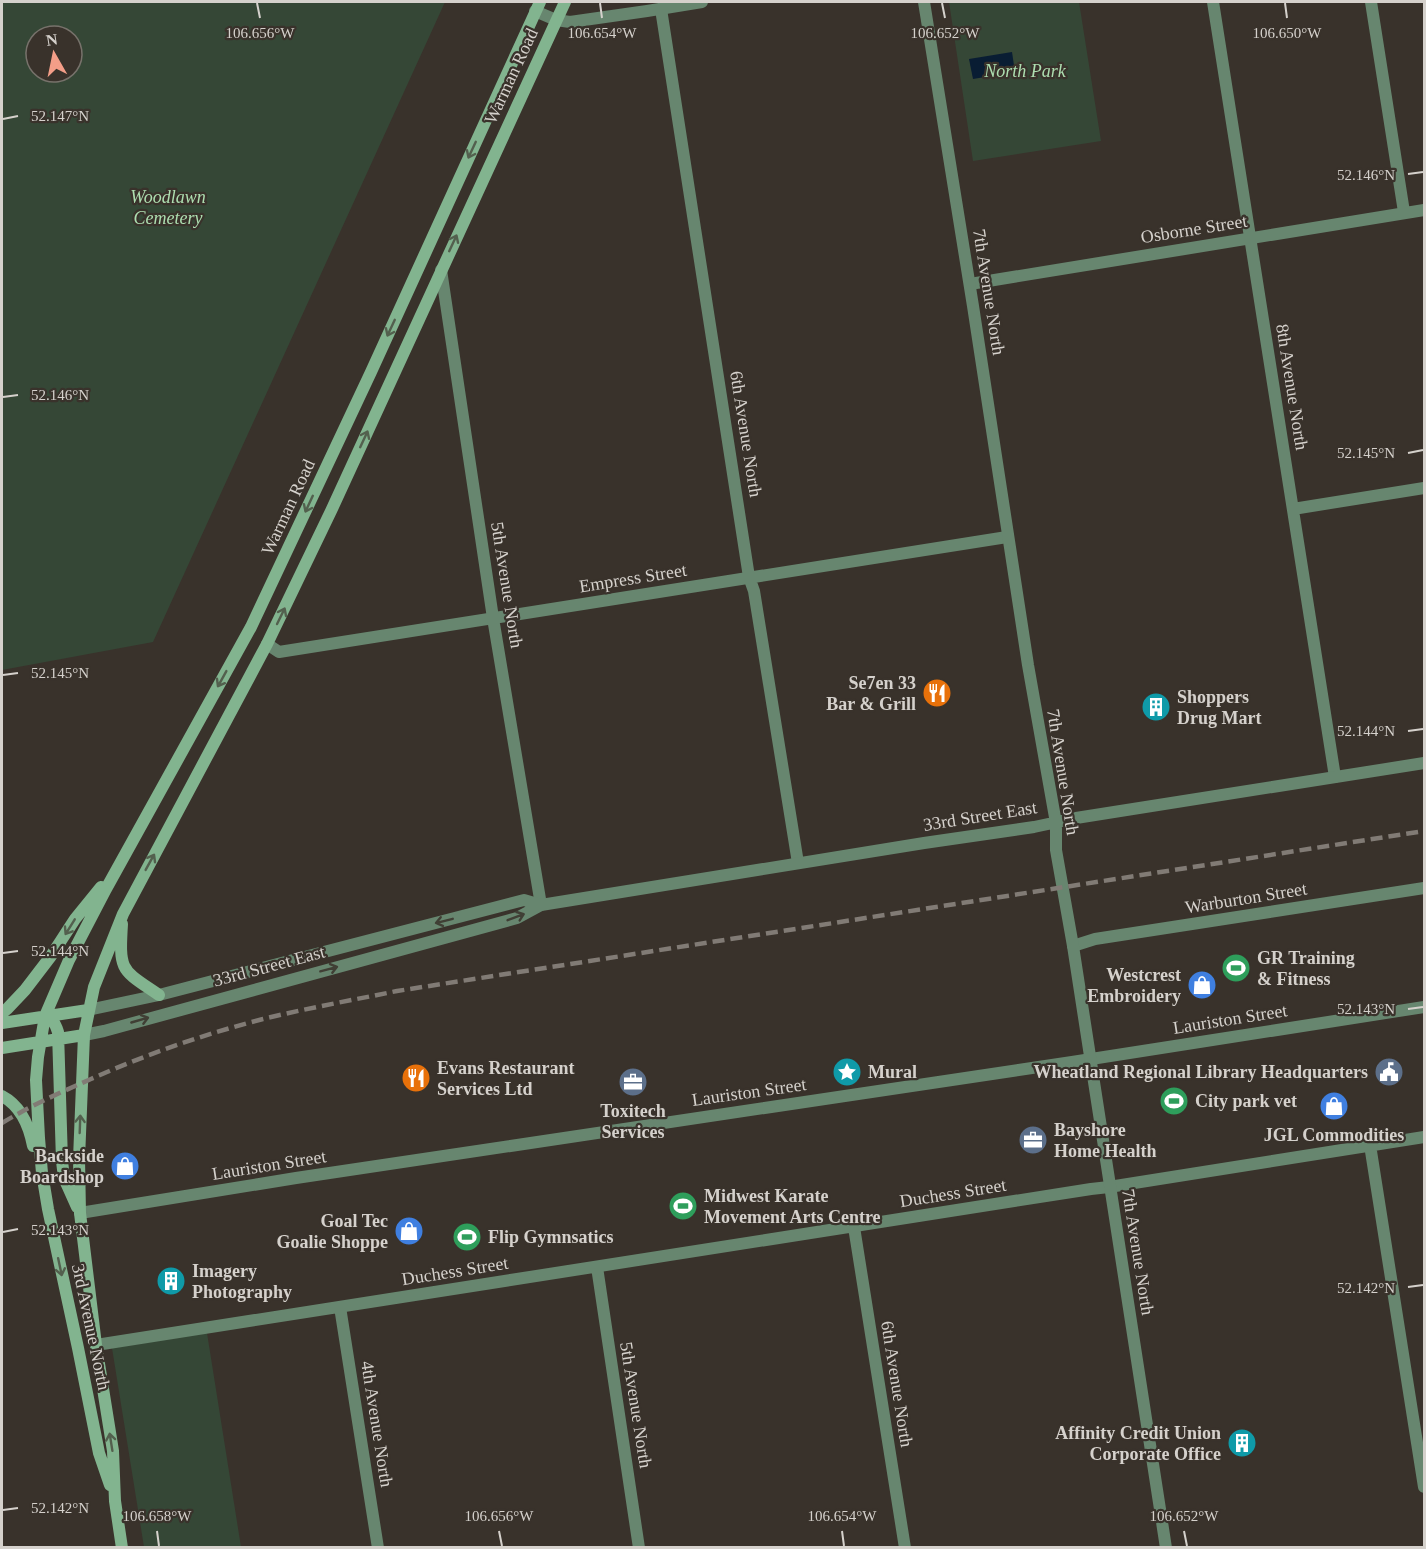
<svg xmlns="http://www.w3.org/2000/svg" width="1426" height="1549" viewBox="0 0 1426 1549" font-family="Georgia,serif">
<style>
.green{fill:#354736;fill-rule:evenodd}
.water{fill:#091d33}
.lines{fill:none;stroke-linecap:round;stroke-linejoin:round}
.minor{stroke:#67866f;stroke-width:12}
.tertiary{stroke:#67866f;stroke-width:12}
.secondary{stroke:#82b48f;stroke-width:12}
.rail{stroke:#817b75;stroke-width:4.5;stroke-dasharray:12 6;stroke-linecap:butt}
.oneway{stroke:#53604e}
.oneway2{stroke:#403f35}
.ticks{fill:none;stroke:#d5d1cc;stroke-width:2}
.labels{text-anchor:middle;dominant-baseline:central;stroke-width:4.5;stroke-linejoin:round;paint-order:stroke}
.park-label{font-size:18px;font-style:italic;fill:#addeb0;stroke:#39322b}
.street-label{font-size:18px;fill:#d5d1cc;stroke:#39322b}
.poi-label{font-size:18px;font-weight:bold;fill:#d5d1cc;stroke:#39322b;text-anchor:start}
.ticks-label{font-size:15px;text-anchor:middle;fill:#d5d1cc;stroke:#39322b;stroke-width:4.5;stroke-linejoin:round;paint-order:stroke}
</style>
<rect width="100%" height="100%" fill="#39322b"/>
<path class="green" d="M 2,2 L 445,2 L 153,642 L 2,670 ZM 36,36 L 72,36 L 72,72 L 36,72 Z
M 949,2 L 1079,2 L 1101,141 L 973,161 Z
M 207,1333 L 241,1547 L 144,1547 L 112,1348 Z"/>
<path class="water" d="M 1012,52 L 1015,72 L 973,79 L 969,59 Z"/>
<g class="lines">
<path class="minor" d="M 1213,2 L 1335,777
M 1371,2 L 1404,212
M 661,9 L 749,577 L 754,591 L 798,863
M 535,11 L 556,20 L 570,22 L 647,11 L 702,2
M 441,270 L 493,618 L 541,905
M 970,284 L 1424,210
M 1293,509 L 1424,488
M 267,644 L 279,652 L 1007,537
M 1073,946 L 1095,939 L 1424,888
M 1370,1145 L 1424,1487
M 80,1213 L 296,1178 L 1072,1062 L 1424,1007
M 854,1227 L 905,1548
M 597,1267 L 639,1548
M 340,1307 L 378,1548
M 96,1345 L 1091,1189 L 1109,1187 L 1424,1137"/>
<path class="tertiary" d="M 924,2 L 973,306 L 1028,665 L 1056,823 L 1056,850 L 1073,946 L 1166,1548
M 88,1010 L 159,995 L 524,900 L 541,905
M 84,1035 L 104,1031 L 517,918 L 541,905 L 924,843 L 1034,827 L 1076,818 L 1424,763"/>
<path class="secondary" d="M 122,924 C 119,972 121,969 159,995
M 2,1013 L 7,1009 L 25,990 L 51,956 L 75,919 L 101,887
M 45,1016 C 52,1018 56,1025 58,1032 L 62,1161 L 64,1178 L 77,1207
M 2,1023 L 88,1010
M 2,1048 L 84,1035
M 2,1096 C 21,1106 29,1125 33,1146
M 110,1485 L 99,1453 L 78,1348 L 48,1209 L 42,1173 L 39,1138 L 36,1080 L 38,1057 L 45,1016 L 69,960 L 106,889 L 251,627 L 371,372 L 540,2
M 122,1548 L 115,1501 L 113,1451 L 96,1345 L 80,1213 L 79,1159 L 84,1035 L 94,987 L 123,914 L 267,644 L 331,511 L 565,2"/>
<path class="rail" d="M 2,1123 C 32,1105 59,1093 91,1079 C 147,1054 205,1034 263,1019 C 308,1008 353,1000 397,991 L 1424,831"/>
</g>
<defs><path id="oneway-shaft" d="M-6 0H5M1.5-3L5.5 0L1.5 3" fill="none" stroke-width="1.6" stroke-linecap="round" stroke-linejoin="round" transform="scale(1.5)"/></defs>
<g class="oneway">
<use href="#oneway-shaft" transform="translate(472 150) rotate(115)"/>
<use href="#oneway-shaft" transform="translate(453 243) rotate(-65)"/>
<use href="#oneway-shaft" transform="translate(391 328) rotate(115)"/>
<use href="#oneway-shaft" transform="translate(364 439) rotate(-65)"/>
<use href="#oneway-shaft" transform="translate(309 504) rotate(115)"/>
<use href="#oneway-shaft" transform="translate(281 616) rotate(-64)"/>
<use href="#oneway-shaft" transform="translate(222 679) rotate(119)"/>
<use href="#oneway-shaft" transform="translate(150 862) rotate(-61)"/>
<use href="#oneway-shaft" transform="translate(70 927) rotate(122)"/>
<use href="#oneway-shaft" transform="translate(80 1124) rotate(-88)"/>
<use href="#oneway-shaft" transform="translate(60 1267) rotate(78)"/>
<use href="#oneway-shaft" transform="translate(111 1442) rotate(-99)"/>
</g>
<g class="oneway2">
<use href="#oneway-shaft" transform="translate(516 917) rotate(-21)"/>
<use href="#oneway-shaft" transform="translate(444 921) rotate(166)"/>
<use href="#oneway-shaft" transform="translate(329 969) rotate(-15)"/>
<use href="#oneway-shaft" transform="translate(140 1020) rotate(-16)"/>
</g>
<path class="ticks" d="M 257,3 L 260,18M 600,3 L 602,18M 942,3 L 945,18M 1285,3 L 1287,18M 3,119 L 18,116M 1408,174 L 1423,172M 3,397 L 18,395M 1408,453 L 1423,450M 3,675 L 18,673M 1408,731 L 1423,729M 3,953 L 18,951M 1408,1009 L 1423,1007M 3,1232 L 18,1229M 1408,1287 L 1423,1285M 3,1510 L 18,1508M 157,1531 L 159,1546M 499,1531 L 502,1546M 842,1531 L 844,1546M 1184,1531 L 1187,1546"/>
<defs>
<g id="restaurant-disc" transform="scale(1.5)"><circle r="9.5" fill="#e8710a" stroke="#39322b"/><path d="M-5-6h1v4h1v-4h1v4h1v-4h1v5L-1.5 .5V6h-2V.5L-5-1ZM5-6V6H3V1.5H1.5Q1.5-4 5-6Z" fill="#fff"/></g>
<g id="building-disc" transform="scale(1.5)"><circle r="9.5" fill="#0f9aa8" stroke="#39322b"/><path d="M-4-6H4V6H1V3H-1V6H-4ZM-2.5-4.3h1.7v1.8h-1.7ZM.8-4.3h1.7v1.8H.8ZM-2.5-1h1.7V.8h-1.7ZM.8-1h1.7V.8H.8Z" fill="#fff"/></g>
<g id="stadium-disc" transform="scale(1.5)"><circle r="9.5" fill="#2e9e5b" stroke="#39322b"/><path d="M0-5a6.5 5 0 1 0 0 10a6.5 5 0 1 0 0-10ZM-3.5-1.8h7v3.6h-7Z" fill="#fff"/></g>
<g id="shop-disc" transform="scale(1.5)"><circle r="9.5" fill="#3f7fe0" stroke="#39322b"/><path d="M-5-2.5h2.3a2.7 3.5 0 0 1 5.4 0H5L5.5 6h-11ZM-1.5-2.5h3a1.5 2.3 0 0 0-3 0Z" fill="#fff"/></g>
<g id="sight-disc" transform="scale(1.5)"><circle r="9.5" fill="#0f9aa8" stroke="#39322b"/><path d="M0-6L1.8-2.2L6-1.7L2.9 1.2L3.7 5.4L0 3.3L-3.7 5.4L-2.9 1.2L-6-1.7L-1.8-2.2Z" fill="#fff"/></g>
<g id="civic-disc" transform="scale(1.5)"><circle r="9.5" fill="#5c6f8a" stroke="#39322b"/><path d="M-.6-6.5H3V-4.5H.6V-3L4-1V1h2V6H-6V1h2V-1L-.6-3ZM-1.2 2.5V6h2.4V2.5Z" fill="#fff"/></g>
<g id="office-disc" transform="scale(1.5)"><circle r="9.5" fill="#5c6f8a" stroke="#39322b"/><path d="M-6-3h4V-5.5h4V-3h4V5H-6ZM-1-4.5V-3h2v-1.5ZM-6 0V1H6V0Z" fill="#fff"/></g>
</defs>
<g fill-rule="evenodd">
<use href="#restaurant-disc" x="937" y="693"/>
<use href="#building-disc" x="1156" y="707"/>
<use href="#stadium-disc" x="1236" y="968"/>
<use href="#shop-disc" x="1202" y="985"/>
<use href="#sight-disc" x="847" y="1072"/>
<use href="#civic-disc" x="1389" y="1072"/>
<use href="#restaurant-disc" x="416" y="1078"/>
<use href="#office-disc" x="633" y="1082"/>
<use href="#stadium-disc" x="1174" y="1101"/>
<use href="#shop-disc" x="1334" y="1106"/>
<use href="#office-disc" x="1033" y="1140"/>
<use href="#shop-disc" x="125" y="1166"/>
<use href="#stadium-disc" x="683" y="1206"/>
<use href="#shop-disc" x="409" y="1231"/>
<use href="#stadium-disc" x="467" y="1237"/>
<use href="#building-disc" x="171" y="1281"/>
<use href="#building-disc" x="1242" y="1443"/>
</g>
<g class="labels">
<g class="park-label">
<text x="1025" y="71">North Park</text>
<text x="168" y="197">Woodlawn<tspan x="168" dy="21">Cemetery</tspan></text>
</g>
<g class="street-label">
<text transform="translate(511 76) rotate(-65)">Warman Road</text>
<text transform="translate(1194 229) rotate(-9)">Osborne Street</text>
<text transform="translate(989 292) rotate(81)">7th Avenue North</text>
<text transform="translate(1292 387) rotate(81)">8th Avenue North</text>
<text transform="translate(746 434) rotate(81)">6th Avenue North</text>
<text transform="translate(288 507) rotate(-65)">Warman Road</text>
<text transform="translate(633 578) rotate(-9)">Empress Street</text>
<text transform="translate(507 585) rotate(81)">5th Avenue North</text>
<text transform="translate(1063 772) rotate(81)">7th Avenue North</text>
<text transform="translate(980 816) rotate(-9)">33rd Street East</text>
<text transform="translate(1246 898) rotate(-9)">Warburton Street</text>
<text transform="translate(269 966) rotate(-15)">33rd Street East</text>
<text transform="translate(1230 1019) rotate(-9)">Lauriston Street</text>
<text transform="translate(749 1092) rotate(-8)">Lauriston Street</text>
<text transform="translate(269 1165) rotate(-9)">Lauriston Street</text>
<text transform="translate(953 1193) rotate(-9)">Duchess Street</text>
<text transform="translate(1138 1252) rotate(81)">7th Avenue North</text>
<text transform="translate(455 1271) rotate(-9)">Duchess Street</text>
<text transform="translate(91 1327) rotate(78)">3rd Avenue North</text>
<text transform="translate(897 1384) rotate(81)">6th Avenue North</text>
<text transform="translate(636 1405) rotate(81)">5th Avenue North</text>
<text transform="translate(377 1424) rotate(81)">4th Avenue North</text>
</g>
<g class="poi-label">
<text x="916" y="683" text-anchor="end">Se7en 33<tspan x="916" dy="21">Bar &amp; Grill</tspan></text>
<text x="1177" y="697">Shoppers<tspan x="1177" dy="21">Drug Mart</tspan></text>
<text x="1257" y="958">GR Training<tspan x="1257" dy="21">&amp; Fitness</tspan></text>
<text x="1181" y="975" text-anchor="end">Westcrest<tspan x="1181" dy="21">Embroidery</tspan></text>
<text x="437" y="1068">Evans Restaurant<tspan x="437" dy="21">Services Ltd</tspan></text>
<text x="868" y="1072">Mural</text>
<text x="1368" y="1072" text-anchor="end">Wheatland Regional Library Headquarters</text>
<text x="1195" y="1101">City park vet</text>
<text x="633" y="1111" text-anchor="middle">Toxitech<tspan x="633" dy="21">Services</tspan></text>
<text x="1054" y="1130">Bayshore<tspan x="1054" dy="21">Home Health</tspan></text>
<text x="1334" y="1135" text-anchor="middle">JGL Commodities</text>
<text x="104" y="1156" text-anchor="end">Backside<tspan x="104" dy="21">Boardshop</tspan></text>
<text x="704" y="1196">Midwest Karate<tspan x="704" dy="21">Movement Arts Centre</tspan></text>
<text x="388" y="1221" text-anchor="end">Goal Tec<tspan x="388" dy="21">Goalie Shoppe</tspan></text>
<text x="488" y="1237">Flip Gymnsatics</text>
<text x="192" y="1271">Imagery<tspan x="192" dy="21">Photography</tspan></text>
<text x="1221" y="1433" text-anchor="end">Affinity Credit Union<tspan x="1221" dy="21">Corporate Office</tspan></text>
</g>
</g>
<g class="ticks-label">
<text x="260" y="38">106.656°W</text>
<text x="602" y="38">106.654°W</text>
<text x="945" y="38">106.652°W</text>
<text x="1287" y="38">106.650°W</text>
<text x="60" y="121">52.147°N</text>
<text x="1366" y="180">52.146°N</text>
<text x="60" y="400">52.146°N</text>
<text x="1366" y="458">52.145°N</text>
<text x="60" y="678">52.145°N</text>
<text x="1366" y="736">52.144°N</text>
<text x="60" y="956">52.144°N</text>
<text x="1366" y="1014">52.143°N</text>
<text x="60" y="1235">52.143°N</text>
<text x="1366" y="1293">52.142°N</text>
<text x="60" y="1513">52.142°N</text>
<text x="157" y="1521">106.658°W</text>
<text x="499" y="1521">106.656°W</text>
<text x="842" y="1521">106.654°W</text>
<text x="1184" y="1521">106.652°W</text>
</g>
<rect width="1426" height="1549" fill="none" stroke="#d5d1cc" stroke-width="6"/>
<g transform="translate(54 54) rotate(351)"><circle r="28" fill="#39322b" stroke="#77726b" stroke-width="1.5"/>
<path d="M0-4.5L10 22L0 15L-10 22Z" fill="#f49e88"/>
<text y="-9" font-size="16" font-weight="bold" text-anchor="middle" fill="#d5d1cc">N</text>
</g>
</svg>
